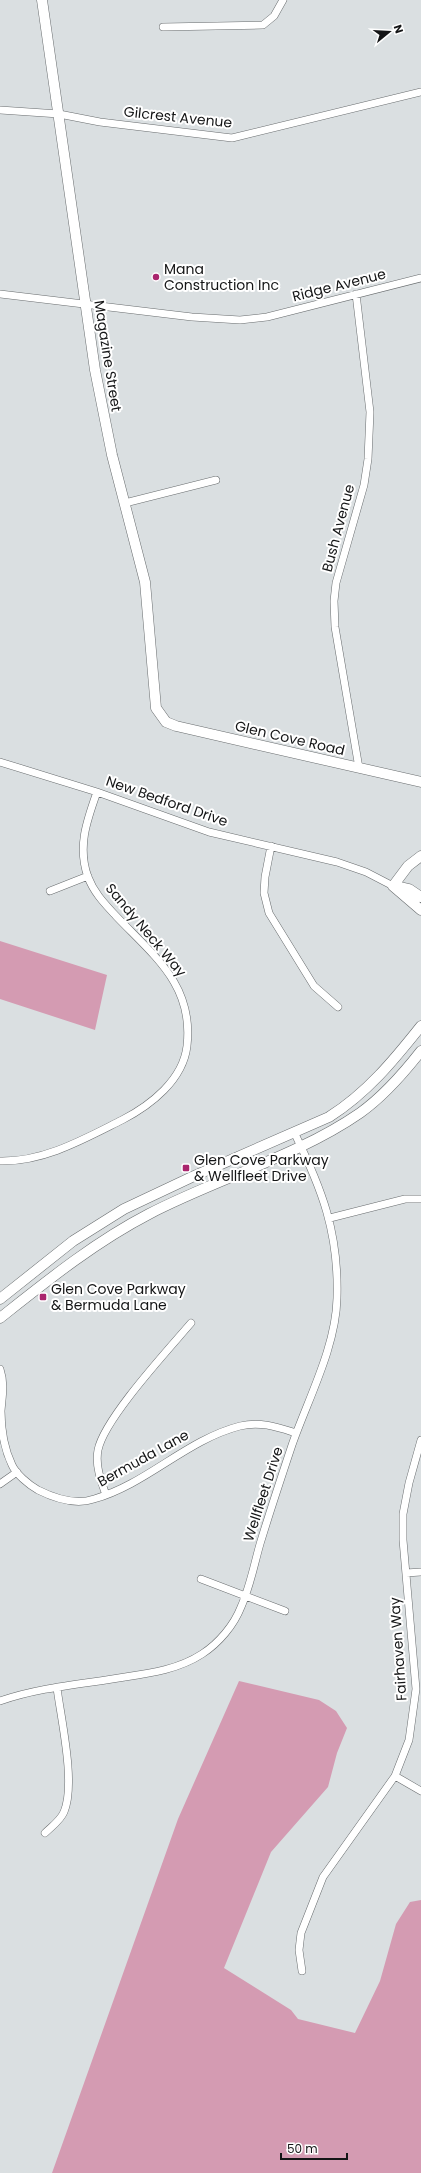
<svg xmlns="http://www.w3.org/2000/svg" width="421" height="2173" viewBox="0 0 421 2173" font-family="Poppins,sans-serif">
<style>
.green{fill:#d49bb2}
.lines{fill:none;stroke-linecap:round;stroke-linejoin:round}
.street-casing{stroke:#686c6e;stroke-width:8}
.secondary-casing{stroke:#686c6e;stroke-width:11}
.street{stroke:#fff;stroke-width:7}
.secondary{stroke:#fff;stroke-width:10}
.poi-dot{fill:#aa256e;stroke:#fff;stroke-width:1.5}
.labels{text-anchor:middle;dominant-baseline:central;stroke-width:4;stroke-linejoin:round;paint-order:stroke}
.street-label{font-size:14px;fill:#141516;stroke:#fff}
.poi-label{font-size:14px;fill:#141516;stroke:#fff;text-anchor:start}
</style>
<rect width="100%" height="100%" fill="#dadfe1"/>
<path class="green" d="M 0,941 L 107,975 L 95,1030 L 0,999 Z
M 239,1681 L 319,1700 L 336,1711 L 347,1728 L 337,1753 L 328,1787 L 271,1852 L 224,1968 L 291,2010 L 298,2019 L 355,2033 L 380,1981 L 396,1924 L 410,1902 L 421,1900 L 421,2173 L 52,2173 L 178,1819 Z"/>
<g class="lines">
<g class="street-casing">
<path id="street" d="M 163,27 L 263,25 L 274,16 L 283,0
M 0,110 L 59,114 L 100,122 L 232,138 L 421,92
M 0,294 L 192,317 L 240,320 L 267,317 L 421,278
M 356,294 L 370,412 L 368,459 L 364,485 L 336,583 L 334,601 L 335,627 L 359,768
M 125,503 L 216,480
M 0,762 L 97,792 L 209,832 L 337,862 L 366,872 L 393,886
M 271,846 L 265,877 L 264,893 L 269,913 L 314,986 L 338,1007
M 50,891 L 88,876
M 0,1161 C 44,1162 84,1139 122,1120 C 151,1105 183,1080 187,1046 C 194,985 154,956 116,916 C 105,904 94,893 88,877 C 77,847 87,820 97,792
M 330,1218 L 405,1199 L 421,1199
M 0,1369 C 5,1384 2,1397 1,1411 C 1,1430 4,1448 12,1465 C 16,1474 29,1485 38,1490 C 54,1498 76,1505 94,1499 C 147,1484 186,1440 240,1426 C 260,1421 277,1427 296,1433
M 0,1484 L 17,1472
M 106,1495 C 101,1481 95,1465 98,1450 C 104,1419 168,1350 191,1323
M 406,1573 L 421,1572
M 201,1579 L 285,1611
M 0,1701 C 40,1687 84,1684 125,1677 C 152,1673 179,1669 202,1654 C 219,1643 234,1625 241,1607 C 250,1587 254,1565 260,1544 C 270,1511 281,1478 292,1445 C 308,1399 336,1347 337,1298 C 339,1233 322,1189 294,1132
M 395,1776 L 421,1791
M 45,1833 C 52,1826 60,1821 64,1812 C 76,1784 61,1719 57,1688
M 302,1971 L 299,1950 L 301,1933 L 323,1877 L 395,1776 L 409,1740 L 416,1689 L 403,1540 L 403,1514 L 409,1483 L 421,1440"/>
</g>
<g class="secondary-casing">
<path id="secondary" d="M 42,0 L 95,370 L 112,455 L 145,582 L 156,708 L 166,722 L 176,726 L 421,782
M 393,886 L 408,866 L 421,856
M 393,886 L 421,910
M 396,886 L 409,889 L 421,897
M 0,1299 L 73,1241 L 124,1209 L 194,1176 L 329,1117 C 367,1093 394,1060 421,1026
M 0,1318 C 48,1280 95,1242 149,1214 C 216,1179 298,1156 360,1113 C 384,1096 403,1074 421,1051"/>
</g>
<use href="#street" class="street"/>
<use href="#secondary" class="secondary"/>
</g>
<g class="poi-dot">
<circle cx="156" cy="277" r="4"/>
<rect x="182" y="1164" width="8" height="8" rx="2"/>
<rect x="39" y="1293" width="8" height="8" rx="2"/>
</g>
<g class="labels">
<g class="street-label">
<text transform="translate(178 117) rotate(6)">Gilcrest Avenue</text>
<text transform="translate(339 285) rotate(-14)">Ridge Avenue</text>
<text transform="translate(108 356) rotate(81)">Magazine Street</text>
<text transform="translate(338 528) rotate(-75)">Bush Avenue</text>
<text transform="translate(290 738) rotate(13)">Glen Cove Road</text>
<text transform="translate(167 801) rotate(19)">New Bedford Drive</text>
<text transform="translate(146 930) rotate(50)">Sandy Neck Way</text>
<text transform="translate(143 1458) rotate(-29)">Bermuda Lane</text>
<text transform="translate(263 1494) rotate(-72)">Wellfleet Drive</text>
<text transform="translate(398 1649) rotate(-94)">Fairhaven Way</text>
</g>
<g class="poi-label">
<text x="164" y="269">Mana<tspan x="164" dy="16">Construction Inc</tspan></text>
<text x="194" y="1160">Glen Cove Parkway<tspan x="194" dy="16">&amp; Wellfleet Drive</tspan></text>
<text x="51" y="1289">Glen Cove Parkway<tspan x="51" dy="16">&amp; Bermuda Lane</tspan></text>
</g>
</g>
<g transform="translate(389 32) rotate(72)" stroke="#ffffff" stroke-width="3" paint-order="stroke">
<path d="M0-3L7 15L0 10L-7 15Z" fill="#141516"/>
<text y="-6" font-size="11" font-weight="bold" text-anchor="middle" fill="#141516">N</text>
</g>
<path d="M281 2153v6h66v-6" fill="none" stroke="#141516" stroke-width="2"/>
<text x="287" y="2153" font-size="12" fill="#141516" stroke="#ffffff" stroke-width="3" paint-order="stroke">50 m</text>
</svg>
